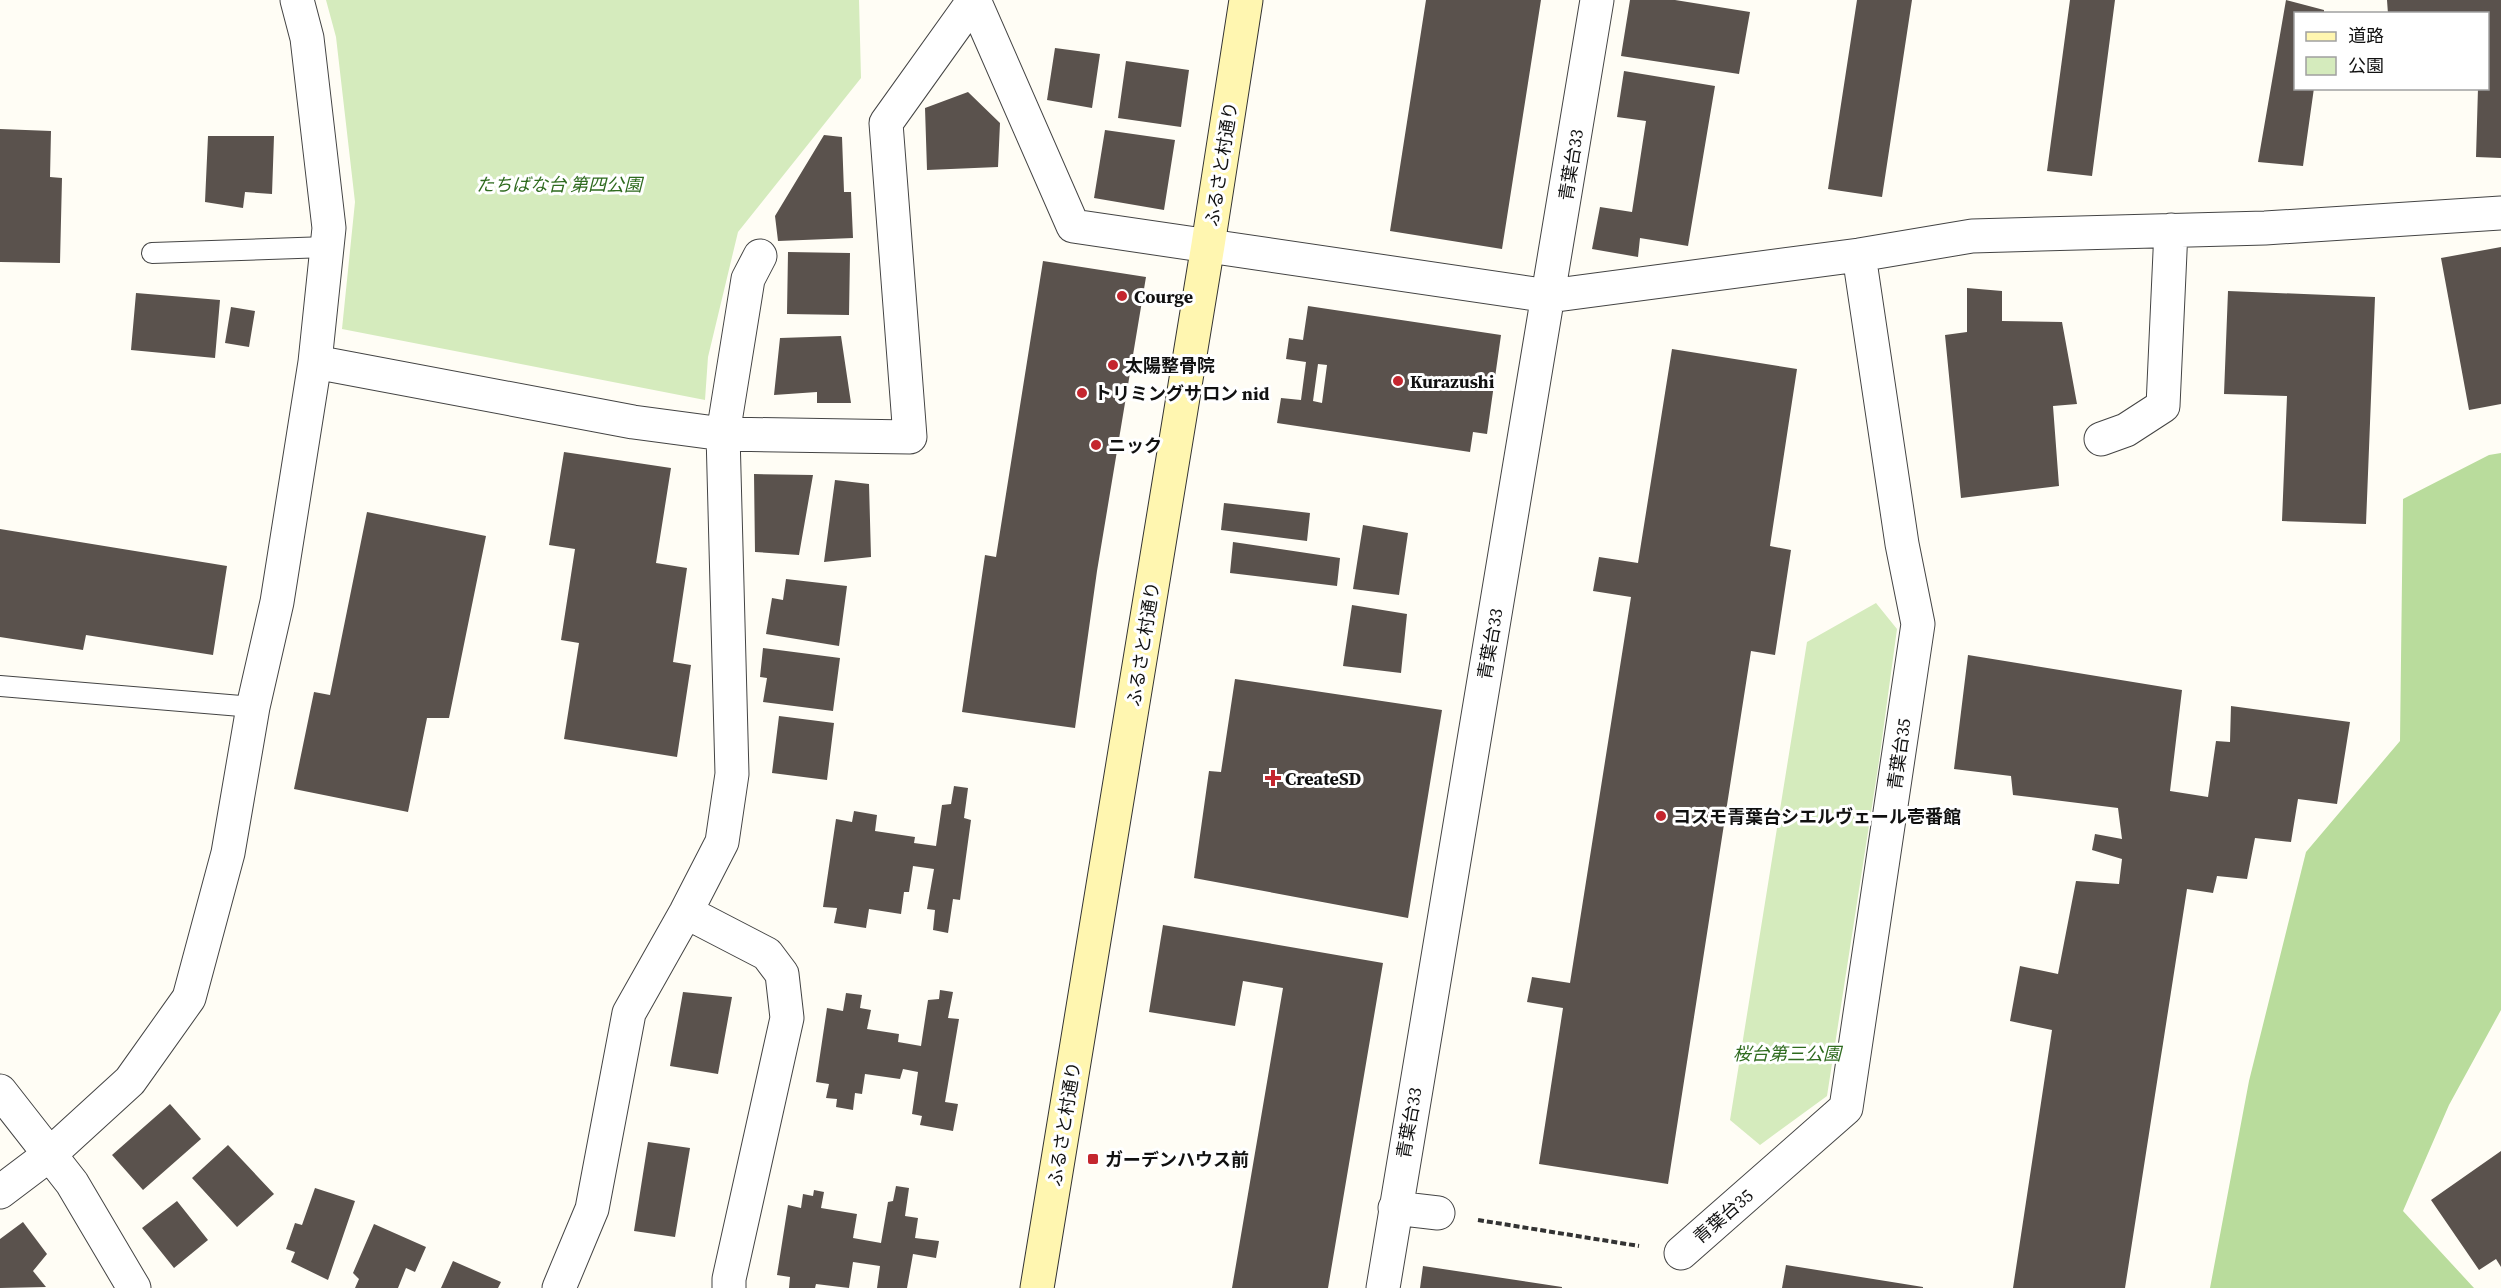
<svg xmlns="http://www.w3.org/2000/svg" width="2501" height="1288" viewBox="0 0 2501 1288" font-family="'Source Serif 4','Noto Sans JP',serif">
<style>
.green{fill:#d5ebbd}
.forest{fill:#b9dc9c}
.building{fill:#5a524d;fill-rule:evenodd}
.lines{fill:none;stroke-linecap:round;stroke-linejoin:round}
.lane-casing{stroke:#444;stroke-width:22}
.street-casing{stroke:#444;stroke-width:35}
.secondary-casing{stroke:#333;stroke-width:35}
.path{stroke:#333;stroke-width:4;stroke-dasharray:6 3;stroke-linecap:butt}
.lane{stroke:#fff;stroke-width:20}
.street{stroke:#fff;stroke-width:33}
.secondary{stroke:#fff6b0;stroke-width:33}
.poi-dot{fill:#c4262e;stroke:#fff;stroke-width:2}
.labels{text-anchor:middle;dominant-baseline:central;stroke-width:6;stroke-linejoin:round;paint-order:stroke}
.street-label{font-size:18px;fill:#111;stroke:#fff}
.park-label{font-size:18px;font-style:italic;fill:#2f6b1f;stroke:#fff}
.poi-label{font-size:18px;font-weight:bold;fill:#111;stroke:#fff;text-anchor:start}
</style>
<rect width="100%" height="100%" fill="#fffdf5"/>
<path class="green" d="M 326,0 L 859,0 L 861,78 L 738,232 L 708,357 L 705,400 L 342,329 L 355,202 L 336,37 Z
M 1876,603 L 1897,629 L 1879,761 L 1827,1096 L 1760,1145 L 1730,1120 L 1807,642 Z"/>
<path class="forest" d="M 2501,453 L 2501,1010 L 2449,1105 L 2403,1211 L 2474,1288 L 2210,1288 L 2249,1081 L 2306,852 L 2400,741 L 2403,499 L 2489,455 Z"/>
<path class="building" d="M 1426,0 L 1541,0 L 1502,249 L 1390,231 Z
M 1630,0 L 1675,0 L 1750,12 L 1739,74 L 1621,56 Z
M 1857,0 L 1912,0 L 1882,197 L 1828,189 Z
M 2070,0 L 2115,0 L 2092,176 L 2047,171 Z
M 2286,0 L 2324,10 L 2324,14 L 2296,14 L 2296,88 L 2314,88 L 2303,166 L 2258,162 Z
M 2387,0 L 2501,0 L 2501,158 L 2476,157 L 2478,88 L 2488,88 L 2488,14 L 2388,14 Z
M 1055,48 L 1100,54 L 1092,108 L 1047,100 Z
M 1126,61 L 1189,70 L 1181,127 L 1118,118 Z
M 1624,71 L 1715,86 L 1688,246 L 1640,238 L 1638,257 L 1592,249 L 1600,207 L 1632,212 L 1646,121 L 1617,117 Z
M 968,92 L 1000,123 L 998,167 L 927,170 L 925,108 Z
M 0,129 L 51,131 L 50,177 L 62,178 L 60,263 L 0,262 Z
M 1105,130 L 1175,140 L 1164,210 L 1094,198 Z
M 824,135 L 842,137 L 844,192 L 851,192 L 853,238 L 778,241 L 775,216 Z
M 208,136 L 274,136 L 272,194 L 245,192 L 243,208 L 205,202 Z
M 2501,247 L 2501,404 L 2469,410 L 2441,258 Z
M 788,252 L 850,253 L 849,315 L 787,314 Z
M 1043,261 L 1146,277 L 1097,571 L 1075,728 L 962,712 L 985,555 L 996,557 Z
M 1967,288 L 2002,291 L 2002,321 L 2062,322 L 2077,404 L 2053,406 L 2059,486 L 1961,498 L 1945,335 L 1967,332 Z
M 2228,291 L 2375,297 L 2366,524 L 2282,521 L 2287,396 L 2224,394 Z
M 136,293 L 220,300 L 215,358 L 131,350 Z
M 1308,306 L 1501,335 L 1487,434 L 1473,432 L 1470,452 L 1277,423 L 1281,398 L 1301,400 L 1306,362 L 1286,359 L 1289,338 L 1303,340 ZM 1318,364 L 1327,365 L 1322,403 L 1313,401 Z
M 231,307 L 255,311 L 249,347 L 225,343 Z
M 841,336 L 851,403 L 817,403 L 817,392 L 774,395 L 780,338 Z
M 1672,349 L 1797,369 L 1770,546 L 1791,550 L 1775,655 L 1751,651 L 1668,1184 L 1539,1164 L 1563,1008 L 1527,1002 L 1532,977 L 1570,983 L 1631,597 L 1593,591 L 1599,557 L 1638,563 Z
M 564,452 L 671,468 L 656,563 L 687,568 L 673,662 L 691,665 L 677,757 L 564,739 L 579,643 L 561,640 L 575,549 L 549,545 Z
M 754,474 L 813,475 L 799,555 L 755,552 Z
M 835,480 L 869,484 L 871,557 L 824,562 Z
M 1224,503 L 1310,513 L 1307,541 L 1221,530 Z
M 367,512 L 486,536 L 449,718 L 427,718 L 408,812 L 294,789 L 314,692 L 330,695 Z
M 1363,525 L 1408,533 L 1399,595 L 1353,589 Z
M 0,529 L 227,566 L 213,655 L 86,635 L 83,650 L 0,637 Z
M 1233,542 L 1340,558 L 1337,586 L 1230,573 Z
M 786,579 L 847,586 L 839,646 L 766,634 L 772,598 L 783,600 Z
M 1352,605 L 1407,614 L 1401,673 L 1343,666 Z
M 763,648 L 840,658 L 833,711 L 763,702 L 767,678 L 760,677 Z
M 1968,655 L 2182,690 L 2170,791 L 2208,797 L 2216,741 L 2230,742 L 2231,706 L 2350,722 L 2337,804 L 2298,799 L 2291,842 L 2255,838 L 2247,879 L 2217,876 L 2213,893 L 2187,889 L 2125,1288 L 2013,1288 L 2052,1030 L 2010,1021 L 2020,966 L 2058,974 L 2076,881 L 2119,884 L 2122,859 L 2092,850 L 2095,834 L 2122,839 L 2118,808 L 2013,795 L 2011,776 L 1954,769 Z
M 1235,679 L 1442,710 L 1408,918 L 1194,878 L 1209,771 L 1221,772 Z
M 779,716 L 834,723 L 827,780 L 772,773 Z
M 954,786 L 968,788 L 964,818 L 971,820 L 960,900 L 953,899 L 948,933 L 933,930 L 935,910 L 927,909 L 934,869 L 913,866 L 909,892 L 904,892 L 901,914 L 869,909 L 866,928 L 834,923 L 837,908 L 823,907 L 836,819 L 852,822 L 854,811 L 877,815 L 875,831 L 915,837 L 914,843 L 936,846 L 942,805 L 951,804 Z
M 1163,925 L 1383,963 L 1328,1288 L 1232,1288 L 1283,988 L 1243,981 L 1235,1026 L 1149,1012 Z
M 940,990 L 953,992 L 948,1018 L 959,1019 L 945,1102 L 958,1104 L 953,1131 L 920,1125 L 922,1116 L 912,1114 L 918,1072 L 903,1069 L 900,1079 L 865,1074 L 862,1094 L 855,1093 L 853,1110 L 836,1107 L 837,1099 L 826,1098 L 829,1084 L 816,1082 L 827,1008 L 843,1011 L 846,993 L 862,995 L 860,1008 L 871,1010 L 867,1029 L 899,1034 L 898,1042 L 921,1046 L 928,1000 L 939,999 Z
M 683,992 L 732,997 L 718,1074 L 670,1066 Z
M 170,1104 L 201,1139 L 143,1190 L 112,1155 Z
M 648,1142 L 690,1148 L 675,1237 L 634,1231 Z
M 228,1145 L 274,1194 L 237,1227 L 192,1178 Z
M 2501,1151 L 2501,1267 L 2496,1259 L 2479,1270 L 2431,1200 Z
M 896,1186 L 909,1188 L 905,1216 L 918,1218 L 915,1238 L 939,1241 L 936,1258 L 913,1254 L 907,1288 L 877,1288 L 880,1266 L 853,1262 L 849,1288 L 816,1284 L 815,1288 L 789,1288 L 790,1277 L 777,1275 L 788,1205 L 801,1208 L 803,1194 L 813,1196 L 814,1190 L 824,1192 L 821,1208 L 857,1214 L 853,1238 L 881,1243 L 888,1202 L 893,1201 Z
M 315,1188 L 355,1201 L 328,1280 L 291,1262 L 295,1252 L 286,1249 L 295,1223 L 302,1225 Z
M 177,1201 L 208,1240 L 174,1268 L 142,1228 Z
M 23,1222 L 47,1254 L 33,1271 L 46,1287 L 0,1288 L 0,1239 Z
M 374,1224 L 426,1247 L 415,1272 L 406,1268 L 398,1288 L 355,1288 L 359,1279 L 353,1273 Z
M 453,1261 L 501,1282 L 498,1288 L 441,1288 Z
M 1786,1265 L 1923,1287 L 1923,1288 L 1782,1288 Z
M 1423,1266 L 1562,1287 L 1562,1288 L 1420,1288 Z"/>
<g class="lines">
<g class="lane-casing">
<path id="lane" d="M 152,253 L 327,247
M 0,686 L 253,707"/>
</g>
<g class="street-casing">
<path id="street" d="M 297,0 L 307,38 L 329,228 L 315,362 L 633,422 L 723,434 L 732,774 L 722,842 L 686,912 L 629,1013 L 592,1209 L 559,1288
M 974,0 L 1073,226 L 1549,296 L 1859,255 L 1972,236 L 2265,228 L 2501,213
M 760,256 L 748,279 L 723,434 L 910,437 L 886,123 L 974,0
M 2101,439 L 2126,430 L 2163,406 L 2171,230
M 686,912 L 767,954 L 782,974 L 787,1018 L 729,1279 L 729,1288
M 0,1091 L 72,1183 L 134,1288
M 0,1192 L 49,1155 L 130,1081 L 189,998 L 228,853 L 253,707 L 277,602 L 315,362
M 1395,1208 L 1438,1213
M 1681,1253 L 1846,1108 L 1918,624 L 1902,544 L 1859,255
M 1383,1288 L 1597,0"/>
</g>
<g class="secondary-casing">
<path id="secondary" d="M 1037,1288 L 1208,245 L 1246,0"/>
</g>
<path class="path" d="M 1478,1220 L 1639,1246"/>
<use href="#lane" class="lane"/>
<use href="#street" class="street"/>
<use href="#secondary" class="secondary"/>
</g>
<g class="poi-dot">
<circle cx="1122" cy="296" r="6"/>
<circle cx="1113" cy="365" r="6"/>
<circle cx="1398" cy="381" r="6"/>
<circle cx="1082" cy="393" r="6"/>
<circle cx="1096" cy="445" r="6"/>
<path d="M1270 769h6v6h6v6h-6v6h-6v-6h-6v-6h6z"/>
<circle cx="1661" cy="816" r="6"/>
<rect x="1087" y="1153" width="12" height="12" rx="3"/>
</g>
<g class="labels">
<g class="street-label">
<text transform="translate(1221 164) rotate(-81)">ふるさと村通り</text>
<text transform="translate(1571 165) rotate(-81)">青葉台33</text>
<text transform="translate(1143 644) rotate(-81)">ふるさと村通り</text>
<text transform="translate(1490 644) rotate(-80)">青葉台33</text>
<text transform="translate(1899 754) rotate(-82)">青葉台35</text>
<text transform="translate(1409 1123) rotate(-80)">青葉台33</text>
<text transform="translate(1064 1124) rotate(-81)">ふるさと村通り</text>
<text transform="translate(1723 1216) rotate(-41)">青葉台35</text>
</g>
<g class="park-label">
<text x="559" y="184">たちばな台 第四公園</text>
<text x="1787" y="1053">桜台第三公園</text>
</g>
<g class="poi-label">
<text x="1134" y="296">Courge</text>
<text x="1125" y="365">太陽整骨院</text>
<text x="1410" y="381">Kurazushi</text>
<text x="1094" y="393">トリミングサロン nid</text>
<text x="1108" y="445">ニック</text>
<text x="1285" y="778">CreateSD</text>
<text x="1673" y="816">コスモ青葉台シエルヴェール壱番館</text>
<text x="1105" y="1159">ガーデンハウス前</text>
</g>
</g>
<rect x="2294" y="12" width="195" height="78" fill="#ffffff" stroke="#a0a0a0" stroke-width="1.5"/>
<rect x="2306" y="32" width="30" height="9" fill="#fff6b0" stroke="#a0a0a0" stroke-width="1.5"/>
<text x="2348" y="42" font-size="18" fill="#111111">道路</text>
<rect x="2306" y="57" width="30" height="18" fill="#d5ebbd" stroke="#a0a0a0" stroke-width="1.5"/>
<text x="2348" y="72" font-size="18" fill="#111111">公園</text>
</svg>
